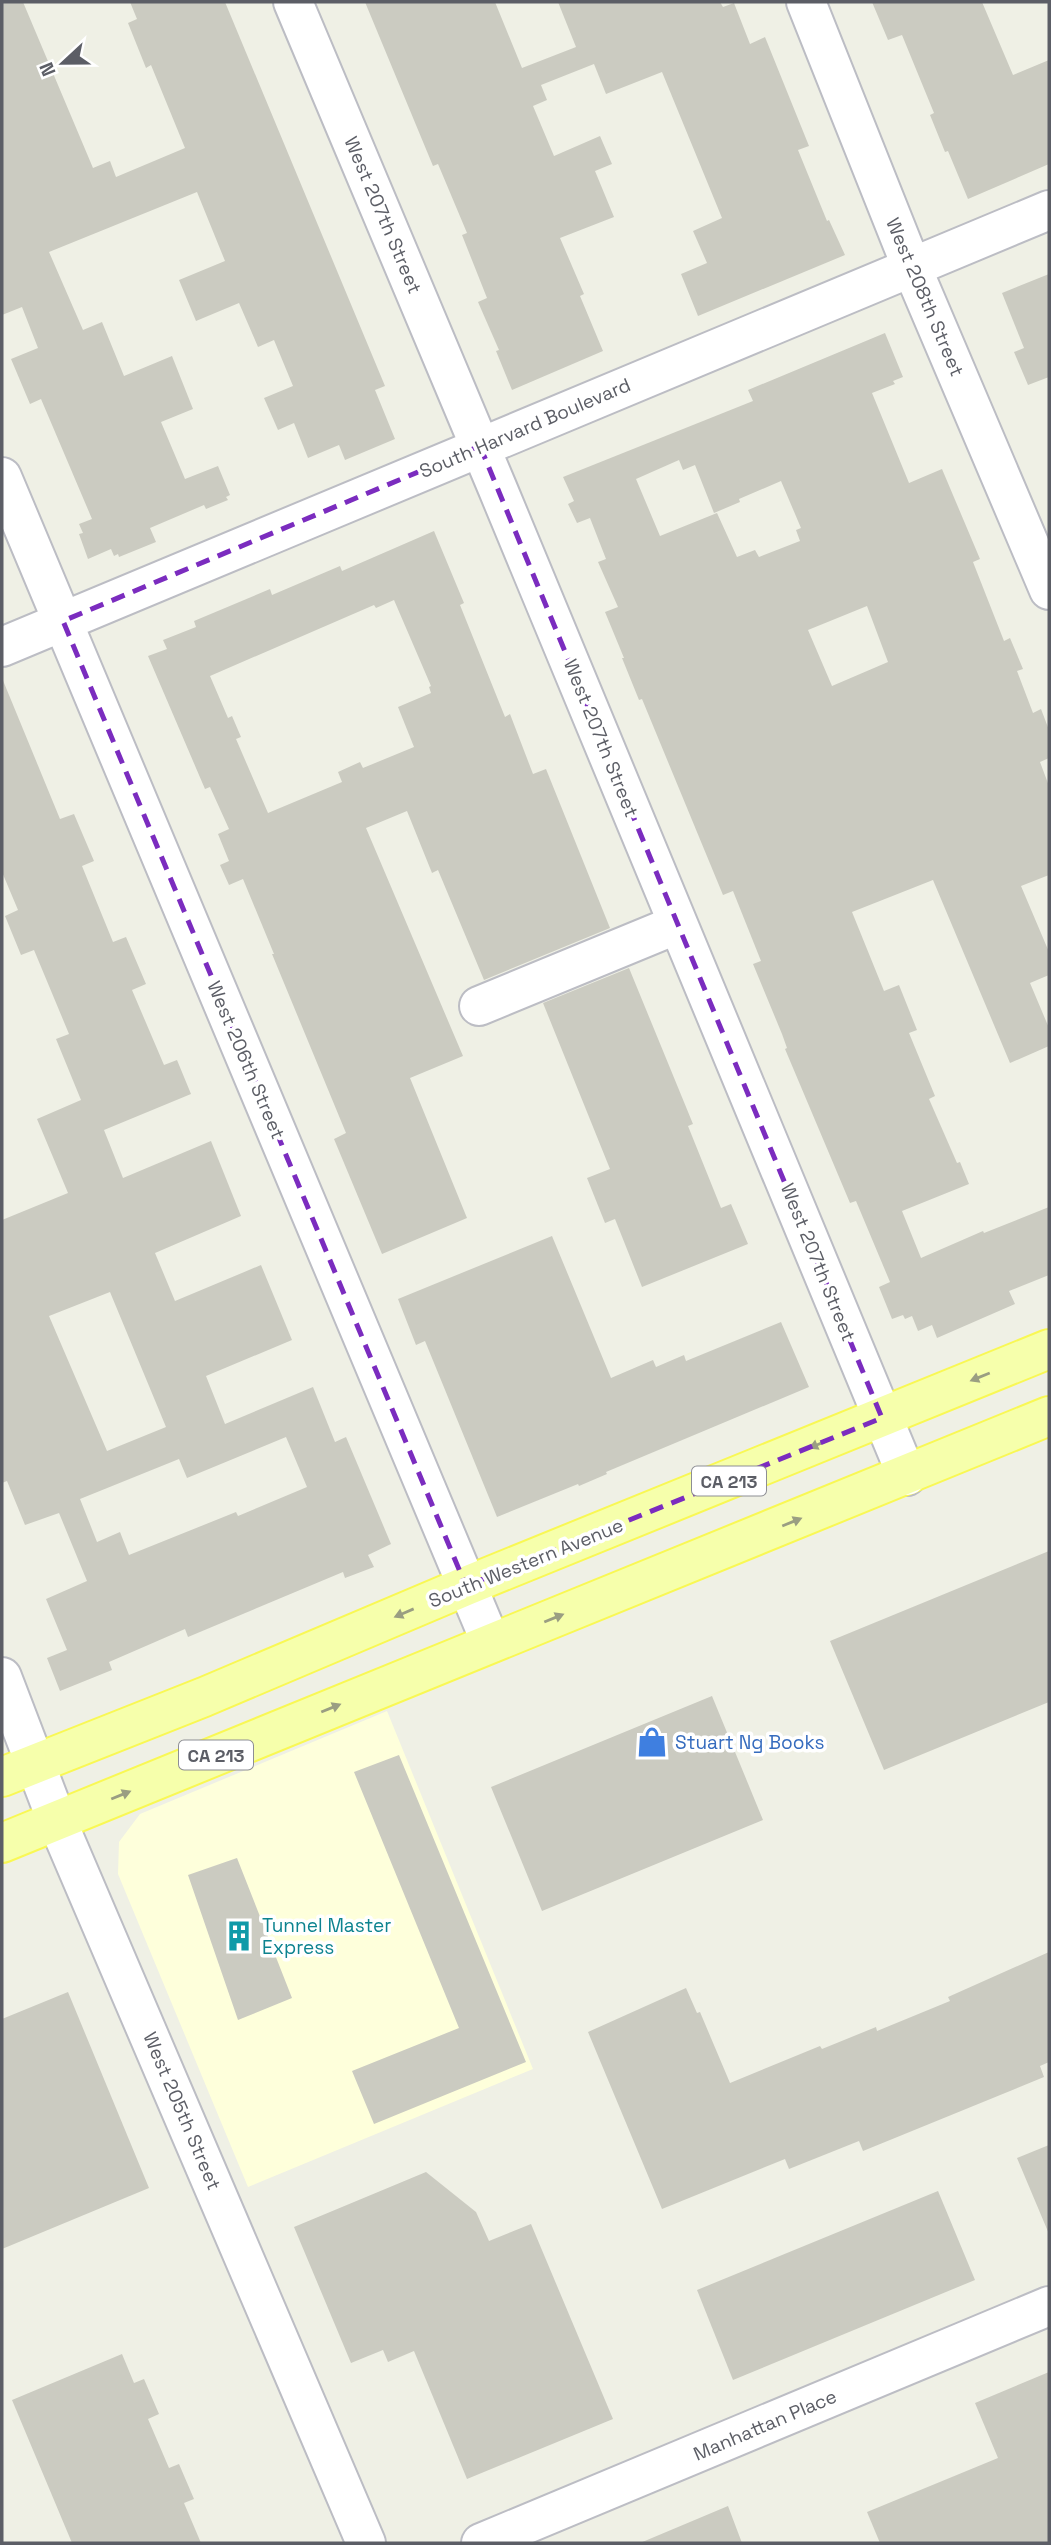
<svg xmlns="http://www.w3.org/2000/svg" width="1051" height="2545" viewBox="0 0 1051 2545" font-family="'Space Grotesk',sans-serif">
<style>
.commercial{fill:#feffdb}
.building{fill:#cbcbc1;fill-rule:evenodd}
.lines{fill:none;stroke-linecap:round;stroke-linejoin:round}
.minor-casing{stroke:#bcbdc4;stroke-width:42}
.major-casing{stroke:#f9f854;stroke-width:42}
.minor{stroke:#fff;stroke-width:38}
.major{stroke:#f6ffab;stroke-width:38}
.oneway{fill:#9a9e82}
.marked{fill:none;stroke:#7b2cbf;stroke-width:5;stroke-dasharray:14 9;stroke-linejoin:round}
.labels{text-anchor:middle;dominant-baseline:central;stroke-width:7;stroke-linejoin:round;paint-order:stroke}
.shield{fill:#fff;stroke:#8d8e94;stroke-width:2}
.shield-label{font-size:18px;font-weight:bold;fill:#5c5e66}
.street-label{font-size:19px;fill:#5c5e66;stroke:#fff}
.shop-label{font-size:19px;fill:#366cbe;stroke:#fff;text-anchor:start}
.culture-label{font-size:19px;fill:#0d838f;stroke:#fff;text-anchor:start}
</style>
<rect width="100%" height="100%" fill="#eff0e5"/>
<path class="commercial" d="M 387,1711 L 533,2069 L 248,2187 L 118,1874 L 119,1842 L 140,1814 Z"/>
<path class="building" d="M 2,2 L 23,2 L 93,168 L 110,161 L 116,177 L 185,148 L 151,65 L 146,68 L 128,23 L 137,19 L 130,2 L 225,2 L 385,386 L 375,390 L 395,439 L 345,460 L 339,445 L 308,458 L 294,423 L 278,430 L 264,398 L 293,386 L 274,340 L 258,347 L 239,303 L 196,321 L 179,280 L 225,261 L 197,192 L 49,252 L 83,330 L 102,322 L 124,376 L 172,356 L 193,409 L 161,422 L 185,479 L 218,466 L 230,495 L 226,497 L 228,500 L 206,509 L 204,505 L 150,528 L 156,542 L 119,557 L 118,554 L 114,556 L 111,549 L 88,559 L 79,534 L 83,533 L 79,524 L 92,519 L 41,399 L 30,404 L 11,359 L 38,348 L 22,307 L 2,315 Z
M 365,2 L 495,2 L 522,68 L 576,47 L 558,2 L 720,2 L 723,7 L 734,3 L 750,44 L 765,37 L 809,146 L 798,150 L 827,221 L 829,220 L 845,255 L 698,316 L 681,274 L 707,263 L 693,231 L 722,218 L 662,72 L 606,94 L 594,64 L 541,85 L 547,100 L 533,106 L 554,156 L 600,136 L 612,164 L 595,171 L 614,217 L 560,238 L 584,294 L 580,296 L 603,351 L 512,390 L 496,351 L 499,350 L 478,302 L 487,298 L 462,235 L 467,233 L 438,164 L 433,166 Z
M 872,2 L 982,2 L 1013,75 L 1049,60 L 1049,164 L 968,199 L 948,151 L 945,152 L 930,115 L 934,113 L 902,35 L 888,40 Z
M 1049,274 L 1049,377 L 1028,385 L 1014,352 L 1024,348 L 1002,293 Z
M 885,333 L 903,377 L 893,381 L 895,384 L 872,393 L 909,483 L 942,469 L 980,559 L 973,562 L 1004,641 L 1010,638 L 1023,669 L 1017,671 L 1033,713 L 1041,709 L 1049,730 L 1049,758 L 1040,762 L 1049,786 L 1049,875 L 1021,886 L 1049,952 L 1049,975 L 1030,983 L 1049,1028 L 1049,1046 L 1010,1063 L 933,880 L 852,912 L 884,991 L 899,985 L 917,1030 L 909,1033 L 935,1096 L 929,1099 L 957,1163 L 960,1162 L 969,1184 L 902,1211 L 921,1258 L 983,1231 L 984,1233 L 1049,1207 L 1049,1275 L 1009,1291 L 1015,1304 L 937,1338 L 932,1325 L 918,1331 L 912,1316 L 905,1319 L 903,1315 L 892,1319 L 879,1287 L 890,1282 L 856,1201 L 850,1203 L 785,1049 L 787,1048 L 782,1034 L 753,964 L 761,961 L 733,891 L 723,895 L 642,699 L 639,700 L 622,658 L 624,658 L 605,612 L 618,607 L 598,562 L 606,559 L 590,518 L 577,523 L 568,504 L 574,501 L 563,477 L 753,401 L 748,390 ZM 679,460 L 683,470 L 695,465 L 714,513 L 740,502 L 739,499 L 781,481 L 801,528 L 796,530 L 800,541 L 759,557 L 755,550 L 737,557 L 717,513 L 660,536 L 636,479 ZM 867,606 L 888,662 L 832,686 L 808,630 Z
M 434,531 L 464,603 L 460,605 L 505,717 L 510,714 L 533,774 L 546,769 L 610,928 L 484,980 L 438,870 L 432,873 L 407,811 L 366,828 L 463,1056 L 410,1078 L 467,1218 L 382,1254 L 334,1139 L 346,1133 L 272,954 L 274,954 L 243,879 L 229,885 L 220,865 L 229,861 L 218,834 L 229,829 L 210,787 L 205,789 L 148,656 L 167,649 L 163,640 L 196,627 L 194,621 L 270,589 L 272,595 L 340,566 L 342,571 ZM 394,600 L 431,686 L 429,687 L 431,693 L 398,707 L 414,747 L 363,768 L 360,762 L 338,772 L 342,782 L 268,813 L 236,739 L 241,737 L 232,716 L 228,718 L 210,676 L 374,605 L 376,608 Z
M 2,678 L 60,819 L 74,814 L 94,861 L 82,866 L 113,942 L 126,937 L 146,984 L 132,990 L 164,1065 L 177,1060 L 191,1094 L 104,1130 L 123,1178 L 211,1141 L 241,1216 L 155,1253 L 175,1301 L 261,1265 L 292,1340 L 206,1376 L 225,1424 L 313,1387 L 335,1442 L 346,1437 L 391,1544 L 368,1555 L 374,1567 L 345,1578 L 343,1572 L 188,1637 L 185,1629 L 109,1662 L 112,1670 L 60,1691 L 47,1658 L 67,1650 L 46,1599 L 87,1581 L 59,1513 L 25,1525 L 7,1481 L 2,1483 L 2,1220 L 68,1193 L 37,1119 L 81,1100 L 56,1039 L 69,1034 L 34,950 L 21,955 L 5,916 L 18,910 L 2,872 ZM 110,1292 L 166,1427 L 107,1451 L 49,1316 ZM 286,1437 L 307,1487 L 238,1516 L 236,1512 L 129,1555 L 120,1532 L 97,1542 L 80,1499 L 179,1459 L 187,1478 Z
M 629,968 L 693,1124 L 688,1126 L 721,1208 L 731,1204 L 748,1244 L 642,1287 L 615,1219 L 605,1223 L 587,1178 L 610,1169 L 543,1003 Z
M 552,1236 L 611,1378 L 653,1360 L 656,1367 L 684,1355 L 686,1361 L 781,1322 L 809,1387 L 606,1472 L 607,1474 L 579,1486 L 578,1484 L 497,1517 L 425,1341 L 416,1345 L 398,1299 Z
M 1049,1551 L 1049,1702 L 884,1770 L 830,1641 Z
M 712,1696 L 763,1820 L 542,1911 L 491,1787 Z
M 399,1755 L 526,2062 L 374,2124 L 352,2071 L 459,2028 L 354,1772 Z
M 237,1858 L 292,1998 L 238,2020 L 188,1875 Z
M 1049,1952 L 1049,2062 L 1040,2066 L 1044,2077 L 863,2151 L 859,2141 L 789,2169 L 785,2159 L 662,2209 L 588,2032 L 686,1988 L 697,2013 L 700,2012 L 730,2083 L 820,2046 L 822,2049 L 876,2027 L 877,2031 L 950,2001 L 948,1997 Z
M 68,1992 L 149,2188 L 2,2249 L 2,2019 Z
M 1049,2145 L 1049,2234 L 1017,2158 Z
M 426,2172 L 476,2212 L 489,2241 L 531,2224 L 613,2419 L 467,2479 L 414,2351 L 388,2362 L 383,2350 L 351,2363 L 294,2227 Z
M 938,2191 L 975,2280 L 733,2380 L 697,2290 Z
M 122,2354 L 134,2383 L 144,2379 L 159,2414 L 148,2419 L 169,2468 L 179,2464 L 194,2499 L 184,2503 L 201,2543 L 72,2543 L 12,2400 Z
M 1049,2372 L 1049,2543 L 880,2543 L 867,2512 L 998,2458 L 975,2403 Z
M 728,2506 L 742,2543 L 640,2543 Z"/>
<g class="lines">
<g class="minor-casing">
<path id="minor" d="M 293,2 L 497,487 L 907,1476
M 806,2 L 912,268 L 1049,590
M 2,477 L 491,1643
M 2,647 L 1049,210
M 479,1006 L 678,924
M 2,1677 L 57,1821 L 366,2543
M 481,2543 L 1049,2306"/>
</g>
<g class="major-casing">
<path id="major" d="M 2,1777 L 204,1697 L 466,1586 L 1049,1349
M 2,1843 L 1049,1416"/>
</g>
<use href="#minor" class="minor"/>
<use href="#major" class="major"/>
</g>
<defs><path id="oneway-solid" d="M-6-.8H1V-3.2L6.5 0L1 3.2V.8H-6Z" transform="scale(1.75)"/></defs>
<g class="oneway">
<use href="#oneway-solid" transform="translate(980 1377) rotate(158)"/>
<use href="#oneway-solid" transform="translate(819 1444) rotate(157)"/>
<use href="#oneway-solid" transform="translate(792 1522) rotate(-22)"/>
<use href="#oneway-solid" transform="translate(404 1613) rotate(157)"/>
<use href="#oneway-solid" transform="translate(554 1618) rotate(-22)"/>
<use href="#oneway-solid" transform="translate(331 1708) rotate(-22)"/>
<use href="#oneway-solid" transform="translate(121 1795) rotate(-22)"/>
</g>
<path class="marked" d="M 480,446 L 882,1418 L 466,1586 L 63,621 Z"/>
<defs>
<g id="shop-bare" transform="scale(2.415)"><path d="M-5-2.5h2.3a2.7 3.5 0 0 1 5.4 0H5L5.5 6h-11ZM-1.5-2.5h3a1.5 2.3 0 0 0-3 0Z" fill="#3f7fe0" stroke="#fff" stroke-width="2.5" paint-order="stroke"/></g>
<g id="building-bare" transform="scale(2.415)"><path d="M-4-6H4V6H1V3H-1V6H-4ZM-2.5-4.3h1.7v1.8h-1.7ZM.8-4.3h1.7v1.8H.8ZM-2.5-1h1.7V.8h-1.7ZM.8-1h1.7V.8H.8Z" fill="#0f9aa8" stroke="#fff" stroke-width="2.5" paint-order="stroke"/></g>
</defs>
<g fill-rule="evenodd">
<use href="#shop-bare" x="652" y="1742"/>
<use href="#building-bare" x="239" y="1936"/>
</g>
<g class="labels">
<g class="shield">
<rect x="692" y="1466.5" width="74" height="29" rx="5"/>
<rect x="179" y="1740.5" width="74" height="29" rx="5"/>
</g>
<g class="shield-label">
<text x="729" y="1481">CA 213</text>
<text x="216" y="1755">CA 213</text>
</g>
<g class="street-label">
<text transform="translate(383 215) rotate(67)">West 207th Street</text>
<text transform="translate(925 297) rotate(67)">West 208th Street</text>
<text transform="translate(525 428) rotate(-23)">South Harvard Boulevard</text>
<text transform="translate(601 738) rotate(68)">West 207th Street</text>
<text transform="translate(246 1060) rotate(67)">West 206th Street</text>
<text transform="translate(818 1262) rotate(68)">West 207th Street</text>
<text transform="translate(526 1563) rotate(-22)">South Western Avenue</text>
<text transform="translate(182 2111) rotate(67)">West 205th Street</text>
<text transform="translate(765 2425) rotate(-23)">Manhattan Place</text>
</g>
<g class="shop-label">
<text x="675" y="1742">Stuart Ng Books</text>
</g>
<g class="culture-label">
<text x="262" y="1925">Tunnel Master<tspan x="262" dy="22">Express</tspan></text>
</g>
</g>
<rect width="1051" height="2545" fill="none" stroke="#5c5e66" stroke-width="7"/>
<g transform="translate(63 63) rotate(248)" stroke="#ffffff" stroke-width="5" paint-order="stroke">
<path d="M0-5L12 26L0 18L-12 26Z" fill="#5c5e66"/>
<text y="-10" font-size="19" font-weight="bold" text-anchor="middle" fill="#5c5e66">N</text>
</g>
</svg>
